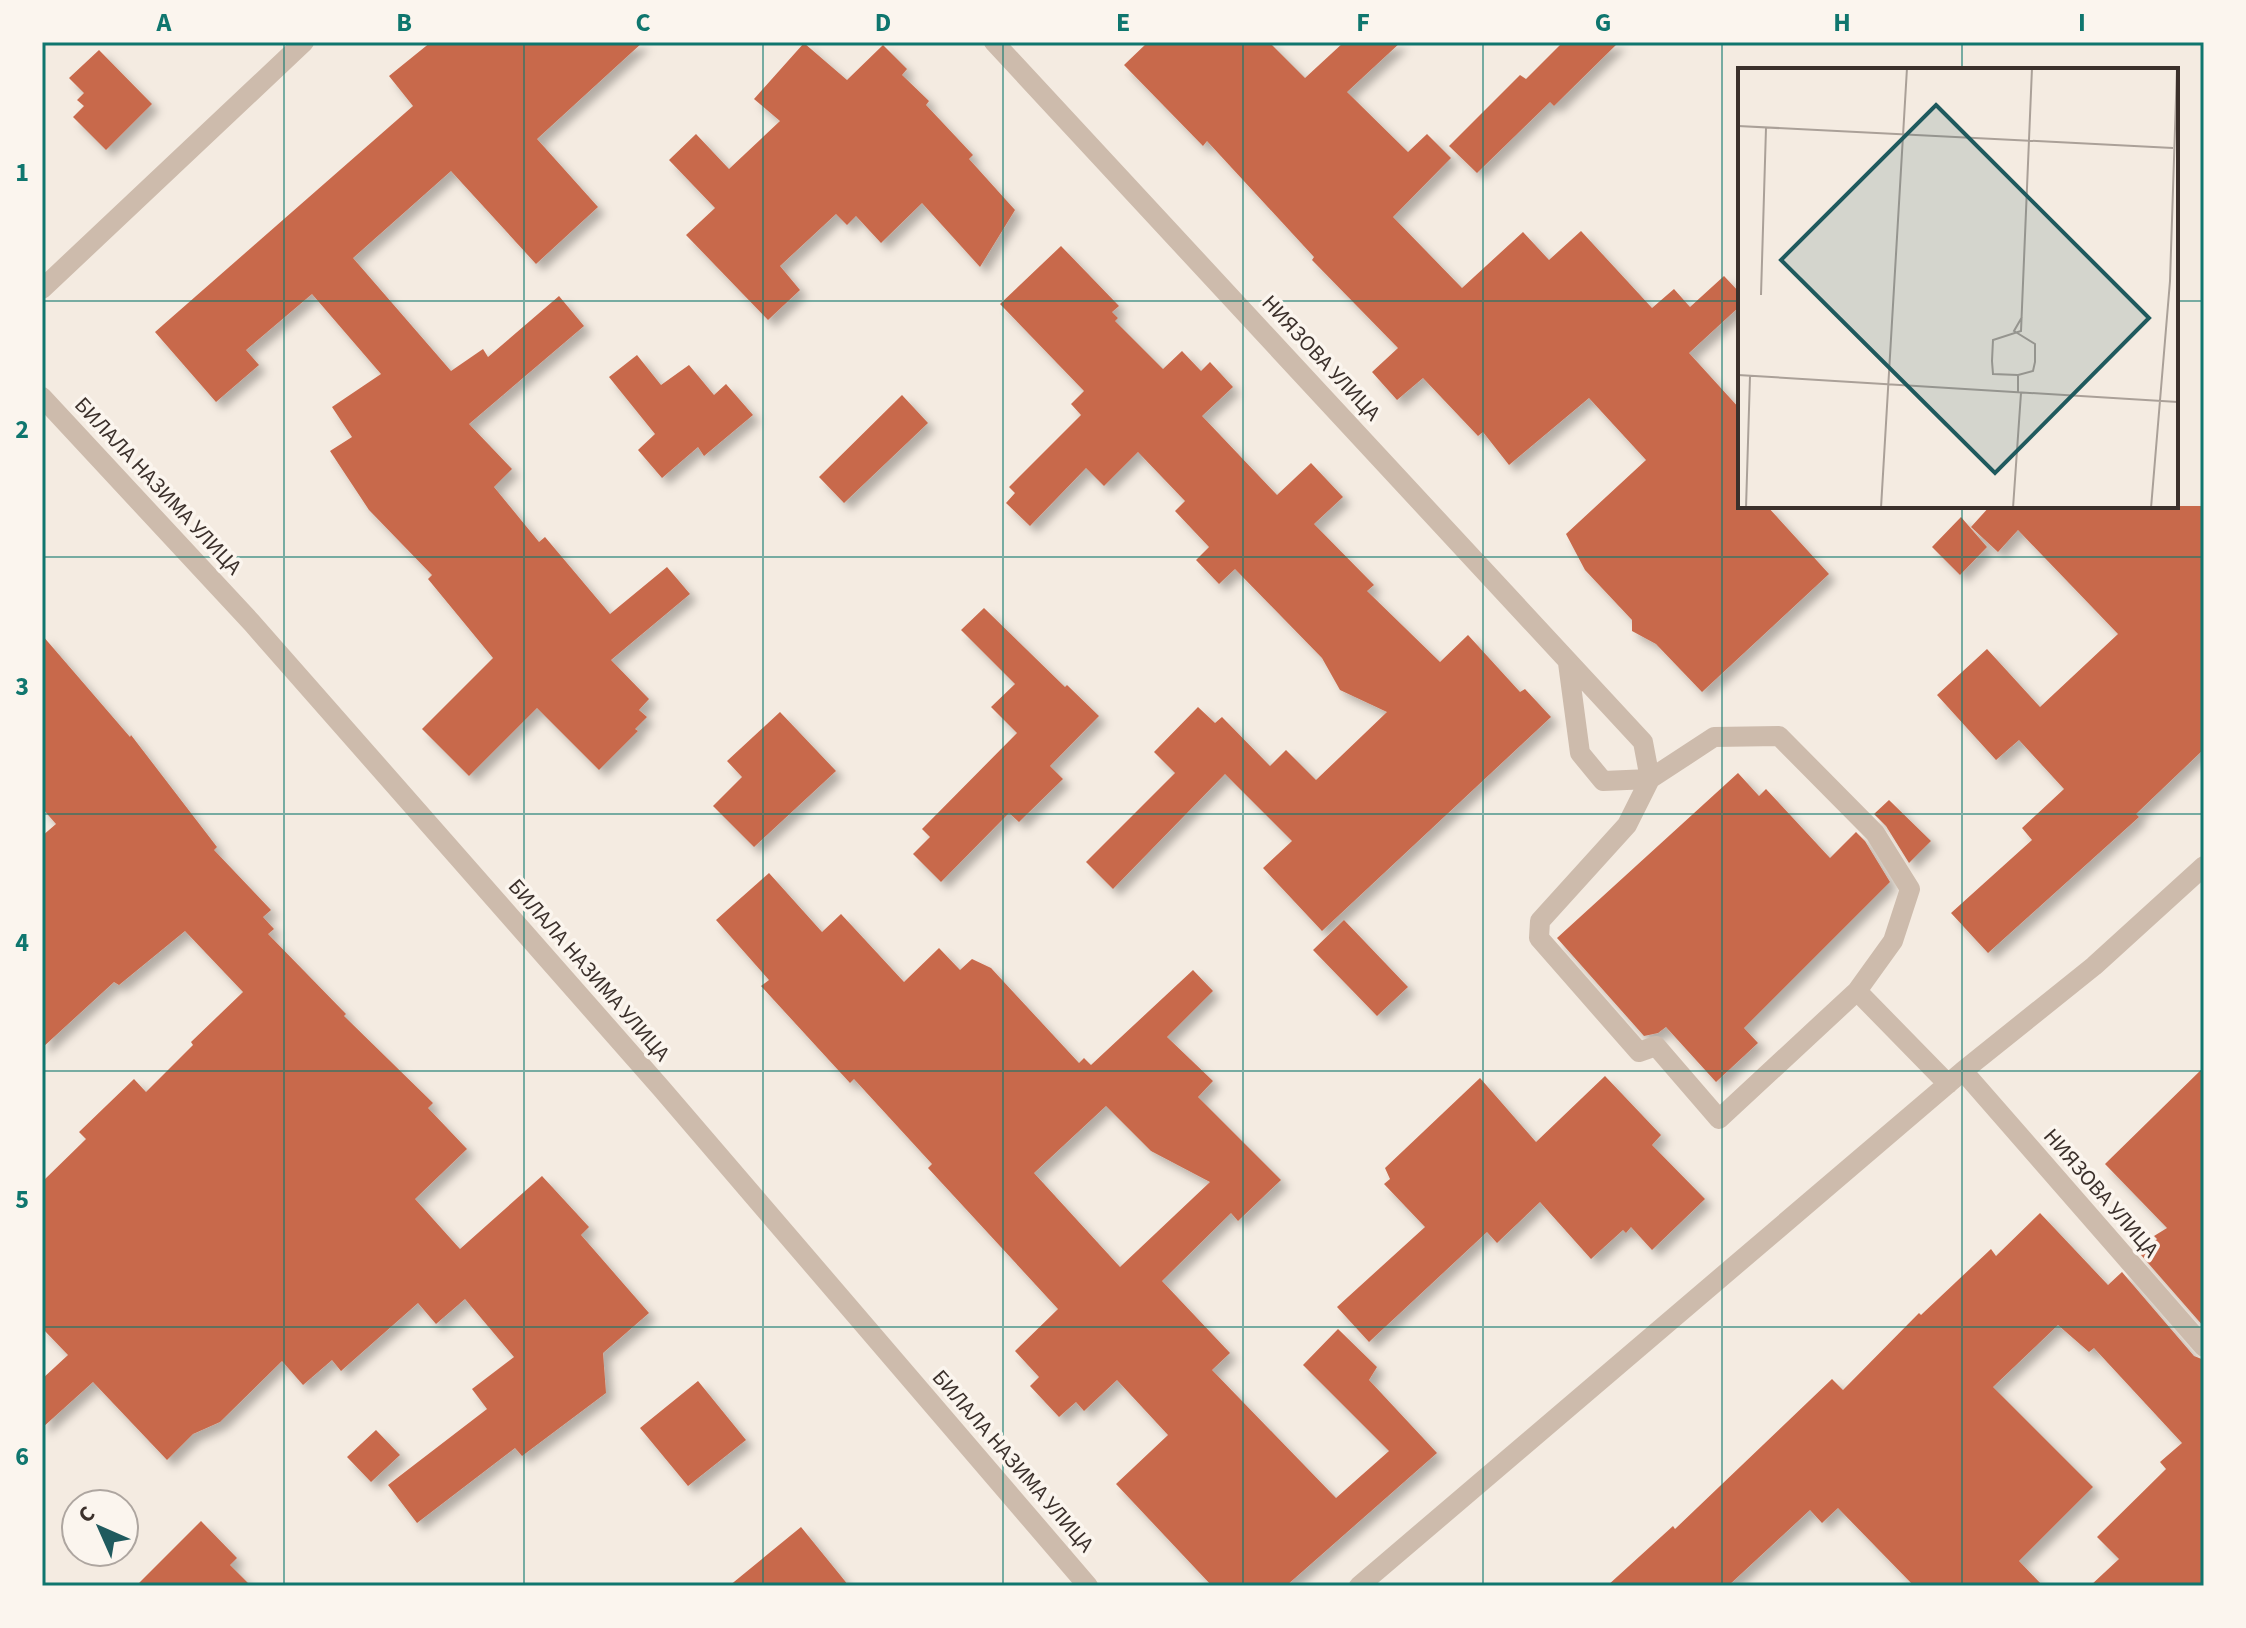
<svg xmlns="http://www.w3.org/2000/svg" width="2246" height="1628" viewBox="0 0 2246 1628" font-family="'Source Sans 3',sans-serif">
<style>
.building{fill:#c8694b;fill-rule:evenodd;filter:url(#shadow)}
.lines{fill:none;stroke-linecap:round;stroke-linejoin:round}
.minor{stroke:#cdbbac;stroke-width:20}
.grid{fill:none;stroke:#0f766e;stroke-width:2;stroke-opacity:0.55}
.labels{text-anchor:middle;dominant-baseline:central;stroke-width:7;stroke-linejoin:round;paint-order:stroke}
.street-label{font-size:22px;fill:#3b302b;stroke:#fbf5ee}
.inset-road{fill:none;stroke:#aaa098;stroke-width:2}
.view{fill:#1f5a5e;fill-opacity:0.15;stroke:#1f5a5e;stroke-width:4}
.inset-edge{fill:none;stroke:#3b302b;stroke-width:4}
.neatline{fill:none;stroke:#0f766e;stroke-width:3}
.grid-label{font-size:26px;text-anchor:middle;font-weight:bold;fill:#0f766e}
</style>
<defs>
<filter id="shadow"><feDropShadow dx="7" dy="7" stdDeviation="4" flood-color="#0004"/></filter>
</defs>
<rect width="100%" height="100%" fill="#f4ebe1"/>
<path class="building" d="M 431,42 L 643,42 L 537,139 L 598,207 L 536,264 L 451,171 L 353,258 L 451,371 L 483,349 L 488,357 L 559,296 L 584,326 L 469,424 L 512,469 L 494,487 L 539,542 L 545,537 L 610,614 L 667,567 L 690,594 L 611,660 L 649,699 L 639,710 L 647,717 L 635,729 L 638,731 L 599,770 L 537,708 L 469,776 L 422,729 L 493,658 L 428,579 L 432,575 L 369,510 L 330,451 L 352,437 L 332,407 L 381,374 L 312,294 L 246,350 L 259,365 L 216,402 L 155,332 L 413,106 L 389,76 Z
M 1148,42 L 1269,42 L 1305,78 L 1344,42 L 1401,42 L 1347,92 L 1408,152 L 1427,134 L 1451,158 L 1393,217 L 1462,288 L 1523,232 L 1549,260 L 1581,231 L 1652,308 L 1674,289 L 1690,307 L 1724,276 L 1740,293 L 1740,306 L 1689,353 L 1740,409 L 1740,506 L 1767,506 L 1829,574 L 1702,692 L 1656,644 L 1632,631 L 1632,620 L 1585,570 L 1566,534 L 1646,460 L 1589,398 L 1509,465 L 1483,432 L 1478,436 L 1423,378 L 1397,400 L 1372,372 L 1398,348 L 1312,260 L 1314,257 L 1207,141 L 1203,146 L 1124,65 Z
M 1563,42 L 1619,42 L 1554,106 L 1550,102 L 1477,173 L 1449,146 L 1520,75 L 1526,79 Z
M 804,43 L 847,80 L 883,45 L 907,69 L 902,75 L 929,101 L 926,105 L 973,155 L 969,159 L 1015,210 L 980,267 L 922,203 L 881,243 L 856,216 L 847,225 L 836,214 L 780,266 L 800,290 L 768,320 L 686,235 L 715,208 L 669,160 L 696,134 L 729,169 L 780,121 L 754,99 Z
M 99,50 L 152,104 L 106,150 L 73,117 L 84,106 L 77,100 L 84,93 L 69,78 Z
M 1061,246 L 1119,306 L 1112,312 L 1118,318 L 1115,321 L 1163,369 L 1182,351 L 1201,371 L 1210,362 L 1233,387 L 1202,416 L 1277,495 L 1311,463 L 1343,497 L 1314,524 L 1374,585 L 1367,591 L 1440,662 L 1468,635 L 1520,692 L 1525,689 L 1551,717 L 1322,931 L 1263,868 L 1292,841 L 1225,774 L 1113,889 L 1086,862 L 1175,773 L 1154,752 L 1198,707 L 1215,723 L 1222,717 L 1270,766 L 1286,750 L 1316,780 L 1387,712 L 1340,690 L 1322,658 L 1235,569 L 1219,584 L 1196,560 L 1209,547 L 1175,511 L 1185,501 L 1138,452 L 1104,486 L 1086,468 L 1030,526 L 1006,503 L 1015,493 L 1009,487 L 1081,415 L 1071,404 L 1084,391 L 1000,304 Z
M 637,355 L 661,385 L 689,365 L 714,395 L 726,384 L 753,415 L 704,456 L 698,447 L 662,478 L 638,450 L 655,434 L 609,377 Z
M 902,395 L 928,423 L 844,503 L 819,477 Z
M 1990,506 L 2204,506 L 2204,749 L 2136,814 L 2139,817 L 1988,953 L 1951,913 L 2032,840 L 2022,828 L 2064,789 L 2019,740 L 1996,760 L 1937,695 L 1987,649 L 2040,707 L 2118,634 L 2018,530 L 1998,552 L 1971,527 Z
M 1961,517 L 1987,547 L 1960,575 L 1932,547 Z
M 984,608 L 1065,687 L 1067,685 L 1099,716 L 1050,766 L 1063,779 L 1019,822 L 1009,813 L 941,882 L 913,854 L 930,837 L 922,829 L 1017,733 L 991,707 L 1015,684 L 961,630 Z
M 42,635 L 130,737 L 131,735 L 217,847 L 214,850 L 271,910 L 263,917 L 274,929 L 268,934 L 346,1014 L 344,1016 L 433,1103 L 428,1108 L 467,1149 L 415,1199 L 460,1249 L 542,1176 L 589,1227 L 581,1235 L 649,1313 L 603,1353 L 606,1393 L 522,1456 L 515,1448 L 417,1523 L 388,1485 L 487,1409 L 472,1389 L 514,1357 L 465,1299 L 436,1324 L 418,1303 L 341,1371 L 332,1360 L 303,1385 L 282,1361 L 220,1422 L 193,1434 L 167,1460 L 93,1382 L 42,1428 L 42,1379 L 68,1355 L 42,1328 L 42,1182 L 86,1139 L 79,1132 L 134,1079 L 146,1092 L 193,1045 L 191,1042 L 243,992 L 185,931 L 119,985 L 114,982 L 42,1048 L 42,836 L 56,824 L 42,808 Z
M 780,712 L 836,771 L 754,847 L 713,806 L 742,777 L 727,761 Z
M 1738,773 L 1759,796 L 1766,789 L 1830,858 L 1856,832 L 1865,841 L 1890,882 L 1744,1028 L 1758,1043 L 1716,1082 L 1666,1027 L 1658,1033 L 1644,1036 L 1557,938 Z
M 1889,800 L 1931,841 L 1909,863 L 1886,826 L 1874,814 Z
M 769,873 L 822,932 L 841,914 L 904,982 L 939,948 L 960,970 L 972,959 L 991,968 L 1079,1063 L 1084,1058 L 1091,1065 L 1193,970 L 1213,991 L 1167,1037 L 1213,1081 L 1198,1097 L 1281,1180 L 1238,1221 L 1231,1213 L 1162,1281 L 1230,1353 L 1212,1370 L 1336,1498 L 1389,1451 L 1303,1365 L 1338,1329 L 1377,1367 L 1369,1380 L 1437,1453 L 1286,1586 L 1212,1586 L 1116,1484 L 1168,1435 L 1117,1380 L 1084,1411 L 1076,1402 L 1059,1417 L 1030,1386 L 1039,1377 L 1015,1351 L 1058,1309 L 928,1168 L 932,1164 L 854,1079 L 850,1083 L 761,986 L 769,980 L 716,920 ZM 1106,1106 L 1151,1151 L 1210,1182 L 1120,1267 L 1034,1173 Z
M 1344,920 L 1408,987 L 1377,1016 L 1313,950 Z
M 2204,1067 L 2204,1327 L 2141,1255 L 2157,1239 L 2154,1236 L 2167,1228 L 2105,1164 Z
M 1605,1076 L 1661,1135 L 1652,1145 L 1705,1199 L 1652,1250 L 1631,1227 L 1626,1233 L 1623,1230 L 1591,1259 L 1540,1202 L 1497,1243 L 1487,1232 L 1369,1342 L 1337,1307 L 1425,1227 L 1384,1184 L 1390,1179 L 1385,1168 L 1480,1078 L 1536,1142 Z
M 2040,1213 L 2108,1285 L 2122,1272 L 2194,1356 L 2204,1360 L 2204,1586 L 2090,1586 L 2119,1559 L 2097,1537 L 2166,1469 L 2160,1462 L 2182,1443 L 2094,1348 L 2089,1352 L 2058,1325 L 1993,1387 L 2093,1487 L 2019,1561 L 2043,1586 L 1914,1586 L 1838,1508 L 1822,1523 L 1810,1510 L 1728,1586 L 1607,1586 L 1673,1526 L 1675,1529 L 1832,1379 L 1843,1390 L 1919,1313 L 1921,1315 L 1991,1249 L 1996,1256 Z
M 698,1381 L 746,1440 L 688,1486 L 640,1428 Z
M 376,1430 L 400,1455 L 371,1482 L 347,1457 Z
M 201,1521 L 237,1558 L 230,1565 L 251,1586 L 136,1586 Z
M 801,1527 L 849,1586 L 729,1586 Z"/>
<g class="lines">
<path class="minor" d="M 994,42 L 1643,742 L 1650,779 L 1627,825 L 1540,921 L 1539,938 L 1639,1052 L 1656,1046 L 1719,1119 L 1857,991
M 42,289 L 304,42
M 42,397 L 252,623 L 661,1088 L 1088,1586
M 1568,663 L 1580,753 L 1603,781 L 1650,779 L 1714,737 L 1779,736 L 1875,833 L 1910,889 L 1893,941 L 1857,991 L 1948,1084
M 1963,1071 L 2204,1347
M 1359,1586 L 1963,1071 L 2094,966 L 2204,866"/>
</g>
<path class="grid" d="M 284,42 L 284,1586M 524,42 L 524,1586M 763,42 L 763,1586M 1003,42 L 1003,1586M 1243,42 L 1243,1586M 1483,42 L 1483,1586M 1722,42 L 1722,1586M 1962,42 L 1962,70M 42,301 L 1740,301M 2176,301 L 2204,301M 1962,506 L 1962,1586M 42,557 L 2204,557M 42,814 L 2204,814M 42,1071 L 2204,1071M 42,1327 L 2204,1327"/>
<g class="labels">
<g class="street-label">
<text transform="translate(1321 358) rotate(47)">НИЯЗОВА УЛИЦА</text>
<text transform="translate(158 486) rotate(47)">БИЛАЛА НАЗИМА УЛИЦА</text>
<text transform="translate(589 970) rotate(49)">БИЛАЛА НАЗИМА УЛИЦА</text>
<text transform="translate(2101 1193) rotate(49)">НИЯЗОВА УЛИЦА</text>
<text transform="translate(1013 1461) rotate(49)">БИЛАЛА НАЗИМА УЛИЦА</text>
</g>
</g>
<g transform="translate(1738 68)">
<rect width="440" height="440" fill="#f4ebe1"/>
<path class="inset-road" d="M 0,58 L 435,80M 23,227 L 28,60M 0,307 L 440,334M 280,307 L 255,306 L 254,293 L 255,272 L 283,263 L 294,0M 280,325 L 280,307 L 295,303 L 297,294 L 297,276 L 276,263 L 284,249M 8,440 L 12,308M 143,440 L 169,0M 275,440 L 283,325M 413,440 L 432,213 L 439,0"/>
<path class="view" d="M 198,37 L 411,250 L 257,405 L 43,192 Z"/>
<rect width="440" height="440" class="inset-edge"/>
</g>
<rect width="2246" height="1628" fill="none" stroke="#fbf5ee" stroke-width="88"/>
<g transform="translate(100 1528) rotate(315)"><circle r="38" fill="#fbf5ee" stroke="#aea6a0" stroke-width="2"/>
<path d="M0-6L14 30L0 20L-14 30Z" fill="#1f5a5e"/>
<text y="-12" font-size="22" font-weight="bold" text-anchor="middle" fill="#3b302b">С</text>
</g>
<rect x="44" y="44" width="2158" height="1540" class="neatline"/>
<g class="grid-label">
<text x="164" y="31">A</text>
<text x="404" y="31">B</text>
<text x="643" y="31">C</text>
<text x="883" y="31">D</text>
<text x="1123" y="31">E</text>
<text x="1363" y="31">F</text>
<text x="1603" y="31">G</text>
<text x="1842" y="31">H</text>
<text x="2082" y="31">I</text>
<text x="22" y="181">1</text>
<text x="22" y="438">2</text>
<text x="22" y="695">3</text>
<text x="22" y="951">4</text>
<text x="22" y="1208">5</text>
<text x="22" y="1465">6</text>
</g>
</svg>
